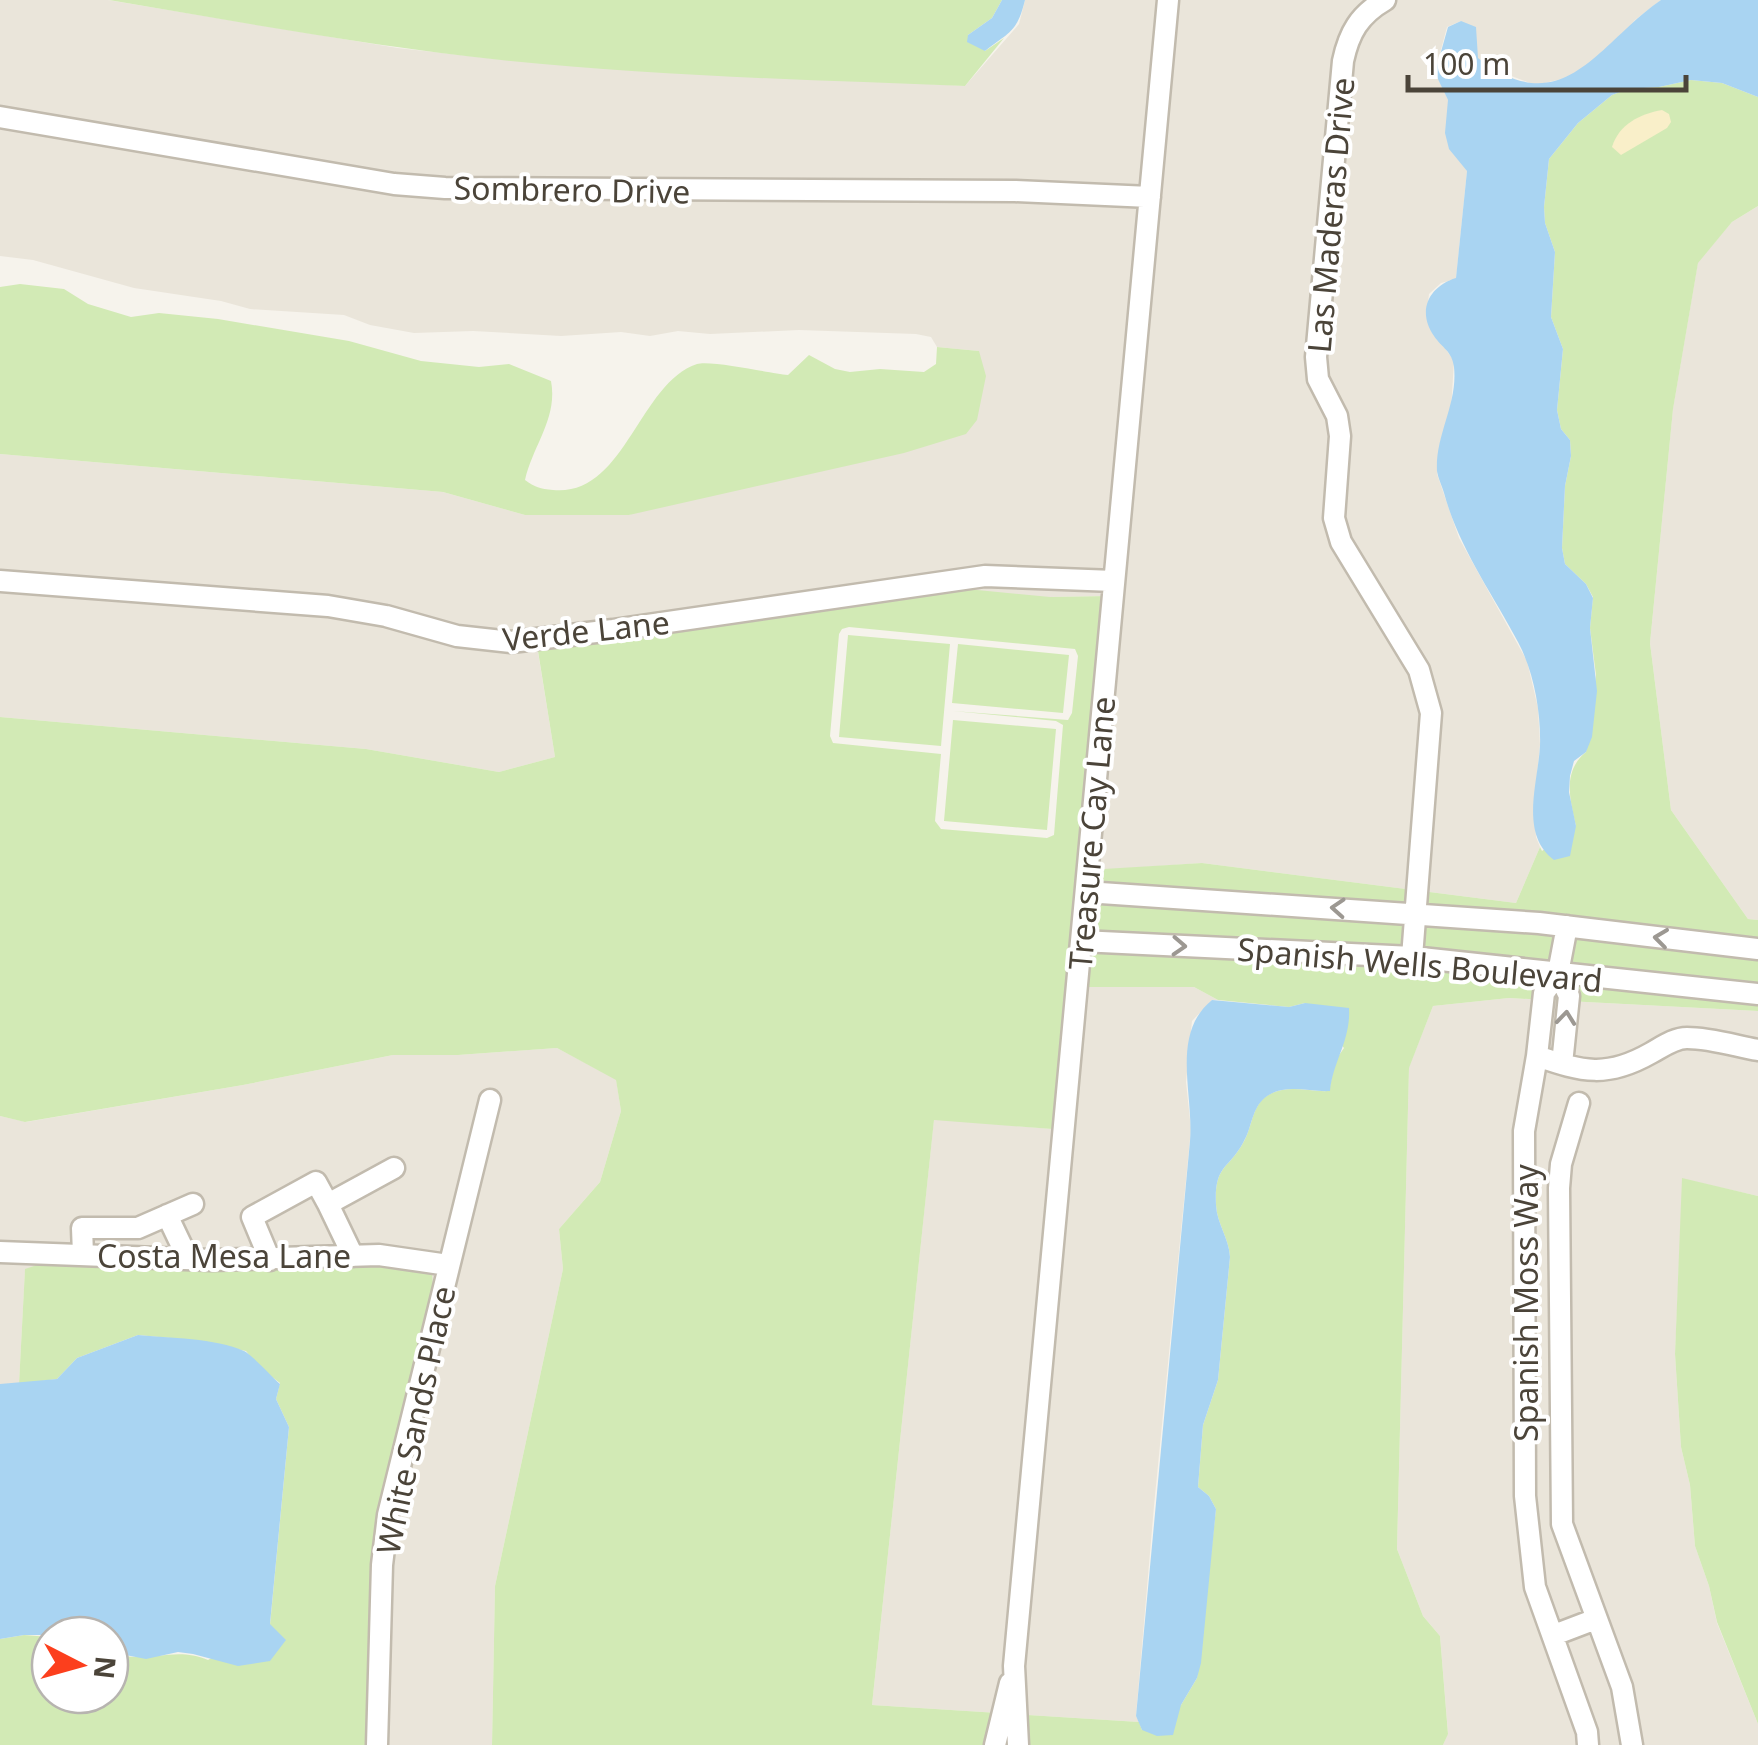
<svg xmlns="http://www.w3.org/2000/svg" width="1758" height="1745" viewBox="0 0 1758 1745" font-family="'Noto Sans',sans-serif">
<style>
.residential{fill:#eae5da}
.green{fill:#d2eab5;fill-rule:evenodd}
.sand{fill:#f9efc9}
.water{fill:#a9d4f2}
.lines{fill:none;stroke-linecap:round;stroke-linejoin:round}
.minor-casing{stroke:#c2bbae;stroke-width:25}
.minor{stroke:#fff;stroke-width:20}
.oneway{stroke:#9c9892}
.labels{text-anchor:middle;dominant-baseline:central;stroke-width:8;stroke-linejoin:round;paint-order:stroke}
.street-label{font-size:32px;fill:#4b4439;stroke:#fff}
</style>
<rect width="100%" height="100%" fill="#f6f3ec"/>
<path class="residential" d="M 0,0 L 108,0 L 398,48 L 505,60 L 965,86 L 1019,24 L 1025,0 L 1661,0 L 1635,20 L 1614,44 L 1592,62 L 1567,78 L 1535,85 L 1490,68 L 1478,59 L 1461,21 L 1447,27 L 1435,72 L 1448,100 L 1467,171 L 1456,279 L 1441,283 L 1429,294 L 1427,310 L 1429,325 L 1454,361 L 1451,410 L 1440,443 L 1437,474 L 1459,538 L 1527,661 L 1538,708 L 1540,745 L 1534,806 L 1536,837 L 1540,847 L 1516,903 L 1202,863 L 1087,871 L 1107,596 L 1050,597 L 538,652 L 555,757 L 499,772 L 366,749 L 0,717 L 0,454 L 443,492 L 525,515 L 629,515 L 979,351 L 937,347 L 931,337 L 916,334 L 799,330 L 710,334 L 678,331 L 650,336 L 621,332 L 561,336 L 473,331 L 414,333 L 370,325 L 344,315 L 250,309 L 221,301 L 134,288 L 33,260 L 0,256 Z
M 1758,206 L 1758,920 L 1748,919 L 1671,810 L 1650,643 L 1673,408 L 1698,262 L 1732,222 Z
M 1080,986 L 1194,987 L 1218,1000 L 1212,1000 L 1192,1021 L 1186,1082 L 1191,1129 L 1154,1506 L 1136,1716 L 1139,1722 L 872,1705 L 934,1119 L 1065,1130 Z
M 1509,998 L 1758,1011 L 1758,1196 L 1683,1179 L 1675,1354 L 1681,1447 L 1690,1485 L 1695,1546 L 1709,1586 L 1717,1623 L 1758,1724 L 1758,1745 L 1443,1745 L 1448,1733 L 1440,1636 L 1423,1616 L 1397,1549 L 1409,1067 L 1433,1006 Z
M 557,1048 L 616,1079 L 621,1111 L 600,1182 L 559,1229 L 563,1269 L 495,1586 L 492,1745 L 372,1745 L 402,1450 L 431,1264 L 25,1270 L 19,1384 L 0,1384 L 0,1116 L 26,1122 L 243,1085 L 393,1055 L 458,1055 Z"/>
<path class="green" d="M 109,0 L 1002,0 L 992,18 L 968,35 L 985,51 L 1004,38 L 965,86 C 811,80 654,76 501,60 C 369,46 239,22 109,0 Z
M 1691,80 L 1722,83 L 1758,97 L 1758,206 L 1732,222 L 1698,263 L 1673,409 L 1650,643 L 1671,810 L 1748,919 L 1758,920 L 1758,1011 L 1509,998 L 1433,1006 L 1409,1068 L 1397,1549 L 1423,1616 L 1440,1636 L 1448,1734 L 1443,1745 L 492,1745 L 495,1586 L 563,1269 L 559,1229 L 600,1182 L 621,1111 L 616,1080 L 557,1048 L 458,1055 L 393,1055 L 243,1085 L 25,1122 L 0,1116 L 0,717 L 366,749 L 499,772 L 555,757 L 538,651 L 967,589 L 1050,597 L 1108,596 L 1087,870 L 1202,863 L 1516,903 L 1540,847 L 1542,851 L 1576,826 C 1570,799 1562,772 1586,752 L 1596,675 L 1590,628 L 1593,597 L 1586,584 L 1565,564 L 1562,548 L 1565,486 L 1571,456 L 1570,440 L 1561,429 L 1557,410 L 1563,349 L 1551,317 L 1555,252 L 1545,223 L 1544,207 L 1549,159 L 1578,123 L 1612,95 L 1628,89 L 1659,87 ZM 849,627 L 1075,649 L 1078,656 L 1072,713 L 1068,720 L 953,711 L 1056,721 L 1063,725 L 1054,835 L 1047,838 L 941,829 L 935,821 L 941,754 L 833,743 L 830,736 L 839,634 L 842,629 ZM 1080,987 L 1194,987 L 1218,1000 L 1289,1007 L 1305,1003 L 1344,1048 L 1335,1061 L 1329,1091 C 1314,1092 1297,1087 1282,1090 C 1250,1096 1255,1123 1243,1143 C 1228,1170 1214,1165 1216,1205 C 1217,1224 1229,1238 1230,1257 L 1218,1380 L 1203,1425 L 1198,1487 L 1209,1496 L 1216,1509 L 1197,1678 L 1181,1705 L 1142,1730 L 1139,1722 L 872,1705 L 934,1120 L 1065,1130 Z
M 20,284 L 64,289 L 88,304 L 131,317 L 159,313 L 218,319 L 349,341 L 421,361 L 479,367 L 509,364 L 551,381 C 558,418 533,445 525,480 C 535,487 540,489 553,490 C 625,497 638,384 697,364 C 711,360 769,373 788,375 L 809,355 L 835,369 L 850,372 L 880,369 L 924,372 L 936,364 L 937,347 L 979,351 L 986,376 L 977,420 L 966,434 L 904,453 L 629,515 L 525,515 L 443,492 L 0,454 L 0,287 Z
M 848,635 L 950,644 L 941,746 L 839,737 Z
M 958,644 L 1069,655 L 1063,713 L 952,703 Z
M 953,720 L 1056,729 L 1047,830 L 944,821 Z
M 1682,1178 L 1758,1196 L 1758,1724 L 1717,1622 L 1709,1586 L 1695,1546 L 1690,1485 L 1681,1447 L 1675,1354 Z
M 431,1264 L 434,1295 L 402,1450 L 372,1745 L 0,1745 L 0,1639 L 24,1635 L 50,1637 L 50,1695 L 110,1695 L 110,1652 C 146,1666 173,1645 208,1660 L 270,1625 L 289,1427 L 276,1399 L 280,1383 L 260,1368 L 246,1351 L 191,1340 L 138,1335 L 77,1358 L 57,1379 L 19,1384 L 25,1269 L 37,1265 L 253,1269 Z"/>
<path class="sand" d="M 1662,110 L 1669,114 L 1671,122 L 1667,128 L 1621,155 L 1612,147 C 1619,124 1640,114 1662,110 Z"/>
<path class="water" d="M 1002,0 L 1025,0 C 1017,33 1009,32 985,51 L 967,42 L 968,35 L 992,18 Z
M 1661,0 L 1758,0 L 1758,97 L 1722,83 L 1691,80 L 1659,87 L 1628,89 L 1612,95 L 1578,123 L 1549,159 L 1544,207 L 1545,223 L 1555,252 L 1551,317 L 1563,349 L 1557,410 L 1561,429 L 1570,440 L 1571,456 L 1565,486 L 1562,548 L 1565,564 L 1586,584 L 1593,598 L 1590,628 L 1597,691 L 1592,737 L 1586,752 L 1574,761 L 1570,776 L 1569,792 L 1576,826 L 1570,856 L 1554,860 C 1519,834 1538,783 1540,746 C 1541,712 1534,672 1518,642 C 1492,593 1459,548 1444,493 C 1442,486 1438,478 1437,471 C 1435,435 1458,404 1454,367 C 1452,351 1442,348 1434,336 C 1416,310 1430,286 1456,278 L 1467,171 L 1449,149 L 1445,133 L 1448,100 L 1435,73 L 1448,27 L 1461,21 L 1476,27 L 1478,58 C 1564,125 1599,42 1661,0 Z
M 1212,1000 L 1289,1007 L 1305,1003 L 1349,1008 C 1351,1040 1333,1061 1330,1091 C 1315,1092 1297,1087 1282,1090 C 1250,1097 1255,1123 1243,1143 C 1228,1170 1214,1165 1216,1205 C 1217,1224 1229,1238 1230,1257 L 1218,1380 L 1203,1425 L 1198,1487 L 1209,1496 L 1216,1509 L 1201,1663 L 1197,1678 L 1181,1705 L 1173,1735 L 1157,1736 L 1142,1730 L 1136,1716 L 1190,1141 C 1194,1094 1170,1034 1212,1000 Z
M 138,1335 C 168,1338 216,1338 244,1351 C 251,1354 271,1376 280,1384 L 276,1399 L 289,1427 L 270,1624 L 286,1640 L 270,1661 L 238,1666 L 193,1654 L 178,1652 L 146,1659 L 110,1652 L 110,1635 L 24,1635 L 0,1639 L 0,1384 L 57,1379 L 77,1358 Z"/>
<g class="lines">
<g class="minor-casing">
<path id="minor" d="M 1385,0 C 1359,15 1349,33 1343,61 L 1316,357 L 1318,379 L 1337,416 L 1340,436 L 1334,518 L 1341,542 L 1419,670 L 1431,713 L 1412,957
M 0,117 L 394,184 L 445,188 L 1015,191 L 1150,197
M 0,581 L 328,606 L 386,616 L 457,636 L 511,642 L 613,630 L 985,576 L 1114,581
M 1086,892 L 1539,923 L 1758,949
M 1567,926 L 1558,973 L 1544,993 L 1537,1056 L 1524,1131 L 1525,1496 L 1535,1587 L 1587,1732 L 1588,1745
M 1081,941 L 1412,957 L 1758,994
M 1558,973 L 1569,996 L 1562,1064
M 1537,1056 C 1583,1072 1607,1078 1651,1053 C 1662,1047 1674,1038 1687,1038 C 1710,1038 1736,1046 1758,1050
M 1579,1103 L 1561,1164 L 1559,1188 L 1562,1524 L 1622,1687 L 1632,1745
M 328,1204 L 353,1256
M 167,1215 L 188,1259
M 0,1252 L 211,1260 L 379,1255 L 448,1265
M 83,1254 L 82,1228 L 138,1228 L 193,1204
M 270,1260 L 252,1217 L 316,1182 L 328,1204 L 394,1168
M 1554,1635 L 1596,1619
M 377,1745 L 382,1565 L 388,1515 L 490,1100
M 995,1745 L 1010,1683
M 1018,1745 L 1014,1666 L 1168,0"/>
</g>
<use href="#minor" class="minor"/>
</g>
<defs><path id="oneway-chevron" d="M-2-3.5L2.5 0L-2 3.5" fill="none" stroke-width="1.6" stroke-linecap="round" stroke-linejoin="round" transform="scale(2.5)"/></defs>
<g class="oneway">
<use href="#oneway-chevron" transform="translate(1338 908) rotate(-176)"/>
<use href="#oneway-chevron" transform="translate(1661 938) rotate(-173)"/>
<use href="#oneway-chevron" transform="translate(1179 946) rotate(3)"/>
<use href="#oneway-chevron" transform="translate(1566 1018) rotate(-84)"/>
</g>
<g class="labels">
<g class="street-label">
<text transform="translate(572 189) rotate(1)">Sombrero Drive</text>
<text transform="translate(1330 215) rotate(-85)">Las Maderas Drive</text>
<text transform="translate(586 630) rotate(-6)">Verde Lane</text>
<text transform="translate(1091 833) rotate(-85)">Treasure Cay Lane</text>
<text transform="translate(1420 964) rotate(5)">Spanish Wells Boulevard</text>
<text x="224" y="1255">Costa Mesa Lane</text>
<text transform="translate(1525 1303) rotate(-90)">Spanish Moss Way</text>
<text transform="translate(415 1420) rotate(-78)">White Sands Place</text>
</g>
</g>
<g transform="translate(80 1665) rotate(96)"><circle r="48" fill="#ffffff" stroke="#b7b4b0" stroke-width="2.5"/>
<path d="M0-8L18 38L0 25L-18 38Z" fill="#fc3f1d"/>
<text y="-15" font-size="28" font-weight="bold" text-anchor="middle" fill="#4b4439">N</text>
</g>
<path d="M1408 75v15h278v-15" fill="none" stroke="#4b4439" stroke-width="5"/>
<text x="1423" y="75" font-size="30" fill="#4b4439" stroke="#ffffff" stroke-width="8" paint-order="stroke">100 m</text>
</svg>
